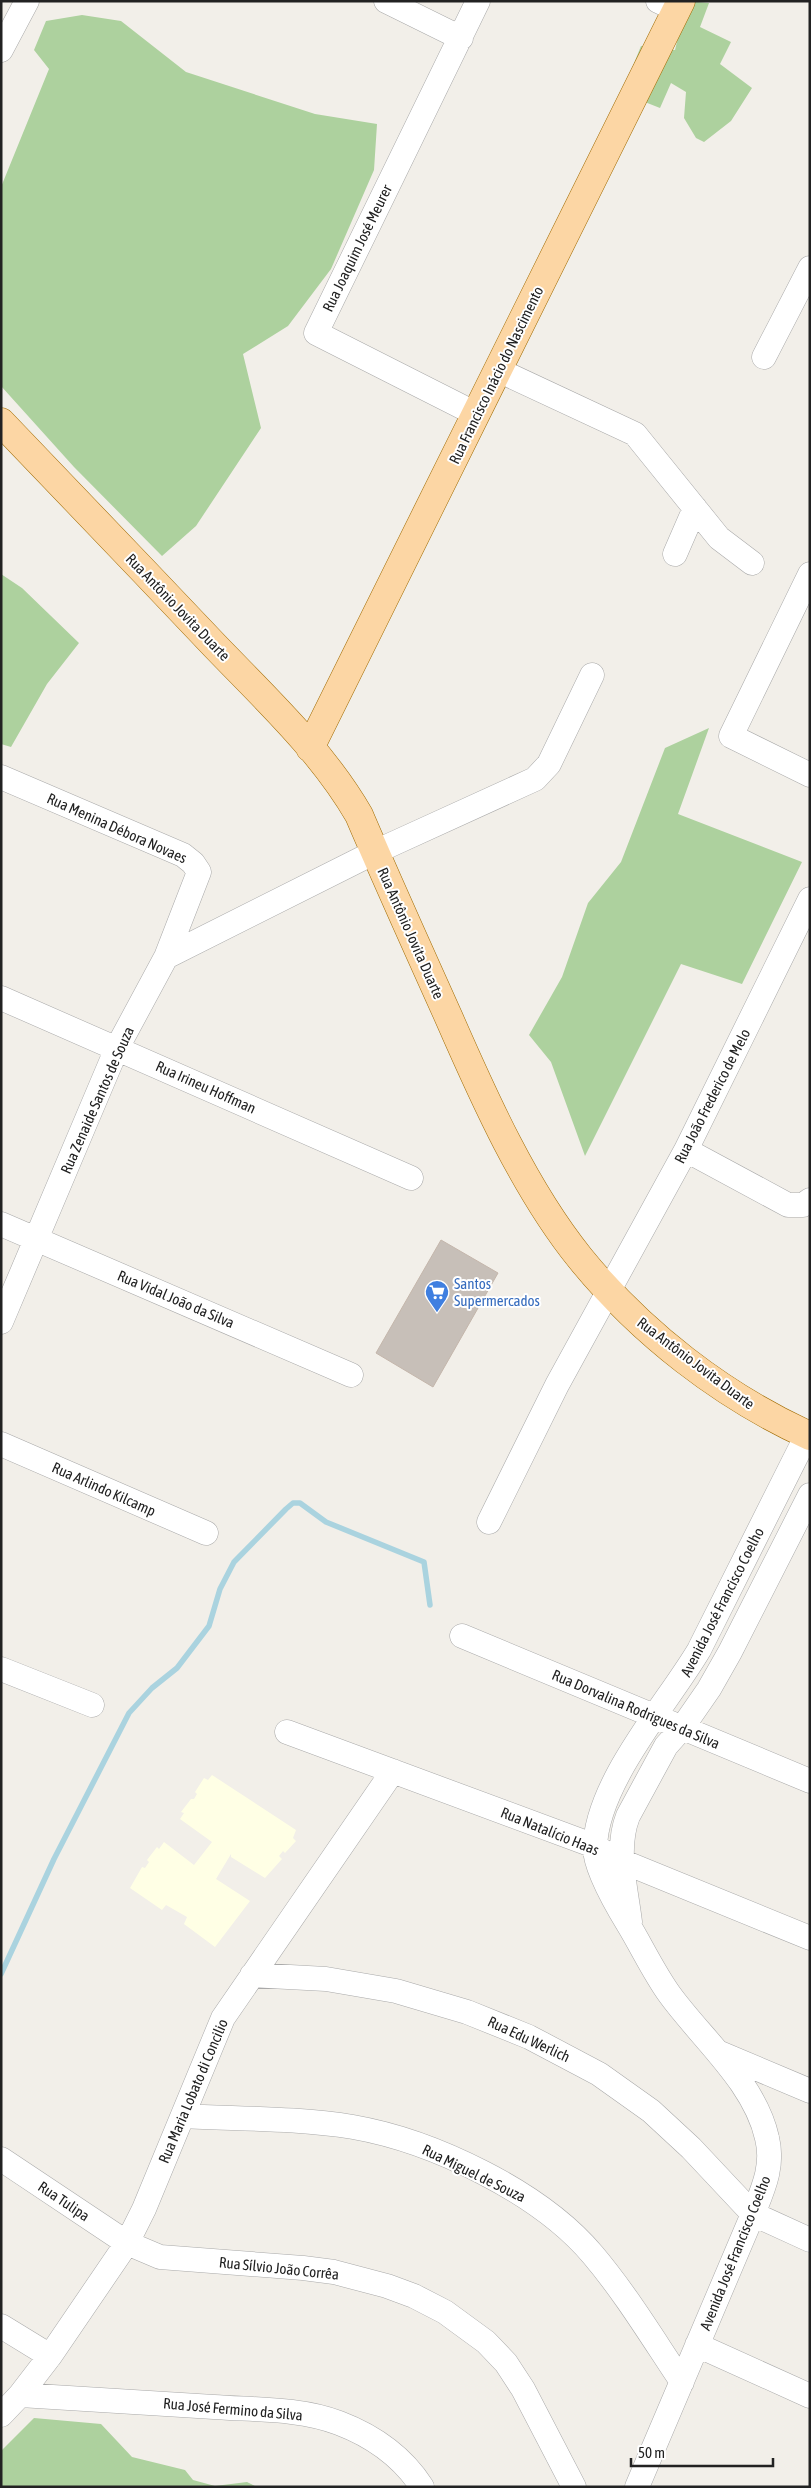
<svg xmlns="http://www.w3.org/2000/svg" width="811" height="2488" viewBox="0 0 811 2488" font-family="'Asap Condensed',sans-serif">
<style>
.education{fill:#ffffe5}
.forest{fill:#add19e}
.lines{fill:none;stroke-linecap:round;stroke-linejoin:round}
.stream{stroke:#aad3df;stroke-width:5.5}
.building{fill:#c7bfb8;stroke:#c4b6ab}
.minor-casing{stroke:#a9a9a9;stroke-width:25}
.major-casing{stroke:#a06b00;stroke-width:29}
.minor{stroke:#fff;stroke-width:24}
.major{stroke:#fcd6a4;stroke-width:28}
.labels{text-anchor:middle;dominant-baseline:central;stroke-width:4;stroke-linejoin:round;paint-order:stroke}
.street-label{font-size:15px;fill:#222;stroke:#fff}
.shop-label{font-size:15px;fill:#366cbe;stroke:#fff;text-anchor:start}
</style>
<rect width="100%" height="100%" fill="#f2efe9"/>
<path class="education" d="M 212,1775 L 296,1830 L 293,1838 L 296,1841 L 285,1853 L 283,1851 L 279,1856 L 282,1859 L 265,1878 L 231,1857 L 231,1854 L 216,1879 L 250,1901 L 215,1947 L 184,1924 L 187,1917 L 166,1905 L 162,1910 L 130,1888 L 142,1867 L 145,1868 L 149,1862 L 147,1860 L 157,1847 L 159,1849 L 164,1842 L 194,1865 L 212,1842 L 180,1819 L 184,1813 L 181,1812 L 191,1799 L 194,1799 L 197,1794 L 195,1792 L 204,1778 L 208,1780 Z"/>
<path class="forest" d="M 687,1 L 709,3 L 700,27 L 731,42 L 720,64 L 752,88 L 731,121 L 704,142 L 696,138 L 684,118 L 686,92 L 671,83 L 660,108 L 622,93 L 641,46 L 675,50 Z
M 82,15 L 121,21 L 186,72 L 315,114 L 377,124 L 374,170 L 331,269 L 288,326 L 243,354 L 261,428 L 196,526 L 162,556 L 74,467 L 1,386 L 1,187 L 49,69 L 34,50 L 46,21 Z
M 1,574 L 22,588 L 79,643 L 47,684 L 11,747 L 1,744 Z
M 709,728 L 678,814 L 802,862 L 742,984 L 681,964 L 585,1156 L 551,1062 L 529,1035 L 562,977 L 588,903 L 621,862 L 665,748 Z
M 34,2418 L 101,2424 L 132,2457 L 185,2470 L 193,2480 L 215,2486 L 247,2482 L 257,2487 L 1,2487 L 1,2451 Z"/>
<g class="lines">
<path class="stream" d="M 1,1974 L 54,1859 L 129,1713 L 152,1688 L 177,1668 L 209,1626 L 220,1589 L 234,1562 L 286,1509 L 293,1503 L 300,1503 L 326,1522 L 424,1562 L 430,1605"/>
</g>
<path class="building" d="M 441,1240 L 498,1273 L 433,1387 L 376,1353 Z"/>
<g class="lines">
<g class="minor-casing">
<path id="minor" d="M 386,1 L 461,38
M 658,1 L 677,10
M 1,50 L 27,1
M 764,357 L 810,268
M 498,370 L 635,434 L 719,538 L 752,563
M 476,414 L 316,333 L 478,1
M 675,554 L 695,508
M 810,574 L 731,736 L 810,775
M 1,777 L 183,855 L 193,863 L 199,872 L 166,957 L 117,1048 L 1,1322
M 166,957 L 375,852 L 535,779 L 549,764 L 592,675
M 1,998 L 411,1178
M 686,1150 L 788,1205 L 803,1205 L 810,1200
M 1,1224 L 351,1375
M 1,1444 L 206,1533
M 489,1522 L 557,1385 L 686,1150 L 810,899
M 462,1636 L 810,1781
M 1,1669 L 92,1705
M 287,1732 L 592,1845 L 619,1860 L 810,1938
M 630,1922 C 626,1888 615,1849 628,1816 L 666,1746 L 682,1728 L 709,1689 L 730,1652 L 810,1495
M 252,1975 L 326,1979 L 396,1991 L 467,2012 L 529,2037 L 599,2074 L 651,2111 L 691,2148 L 753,2214 L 810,2240
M 720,2053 L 810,2091
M 183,2116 C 239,2119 298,2118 353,2127 C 433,2141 540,2192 593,2255 C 626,2294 653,2339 682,2382
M 1,2159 L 127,2243 L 160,2257 L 303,2268 L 334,2272 L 387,2286 L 414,2296 L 445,2312 L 486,2342 L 506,2363 L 523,2389 L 574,2487
M 1,2326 L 50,2356
M 697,2345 L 810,2396
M 20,2395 C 85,2399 150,2403 214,2407 C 255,2410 300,2408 339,2423 C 373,2436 402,2456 422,2487
M 1,2415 L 20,2395 L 50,2356 L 127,2243 L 144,2209 L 223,2018 L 393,1771
M 637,2487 L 753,2214 C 763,2189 774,2166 767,2138 C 755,2083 702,2039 670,1995 C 654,1973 642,1947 628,1924 C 617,1906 595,1869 595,1848 C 596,1783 667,1704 699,1650 L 807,1435"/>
</g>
<g class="major-casing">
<path id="major" d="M 1,422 C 72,496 144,571 215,646 C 266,699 322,751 359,815 C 388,883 419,951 449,1018 C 484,1098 525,1190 580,1258 C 641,1333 722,1396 810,1436
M 310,748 L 681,1"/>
</g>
<use href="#minor" class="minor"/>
<use href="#major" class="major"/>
</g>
<defs>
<g id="supermarket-pin" transform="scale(1.25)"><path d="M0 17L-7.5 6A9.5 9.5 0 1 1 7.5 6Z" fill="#3f7fe0" stroke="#fff"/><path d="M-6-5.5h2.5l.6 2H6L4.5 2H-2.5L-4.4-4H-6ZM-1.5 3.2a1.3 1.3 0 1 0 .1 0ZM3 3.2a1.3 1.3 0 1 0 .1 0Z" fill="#fff"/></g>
</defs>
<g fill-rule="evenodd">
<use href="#supermarket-pin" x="437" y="1292"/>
</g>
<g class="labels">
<g class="street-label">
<text transform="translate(357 248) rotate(-64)">Rua Joaquim José Meurer</text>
<text transform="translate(496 375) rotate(-64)">Rua Francisco Inácio do Nascimento</text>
<text transform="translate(178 607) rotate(46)">Rua Antônio Jovita Duarte</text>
<text transform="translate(117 828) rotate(24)">Rua Menina Débora Novaes</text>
<text transform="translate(411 933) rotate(66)">Rua Antônio Jovita Duarte</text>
<text transform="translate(206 1087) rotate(24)">Rua Irineu Hoffman</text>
<text transform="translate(712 1096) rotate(-63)">Rua João Frederico de Melo</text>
<text transform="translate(97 1100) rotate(-66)">Rua Zenaide Santos de Souza</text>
<text transform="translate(176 1299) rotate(23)">Rua Vidal João da Silva</text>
<text transform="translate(696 1363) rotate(37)">Rua Antônio Jovita Duarte</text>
<text transform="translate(104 1489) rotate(24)">Rua Arlindo Kilcamp</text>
<text transform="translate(722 1602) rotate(-63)">Avenida José Francisco Coelho</text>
<text transform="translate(636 1709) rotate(23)">Rua Dorvalina Rodrigues da Silva</text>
<text transform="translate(550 1831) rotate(22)">Rua Natalício Haas</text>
<text transform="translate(529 2039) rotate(25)">Rua Edu Werlich</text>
<text transform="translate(193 2091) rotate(-67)">Rua Maria Lobato di Concilio</text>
<text transform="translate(474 2173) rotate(26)">Rua Miguel de Souza</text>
<text transform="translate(64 2201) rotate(34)">Rua Tulipa</text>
<text transform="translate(735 2253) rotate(-68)">Avenida José Francisco Coelho</text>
<text transform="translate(279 2268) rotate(6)">Rua Sílvio João Corrêa</text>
<text transform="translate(233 2409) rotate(5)">Rua José Fermino da Silva</text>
</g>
<g class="shop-label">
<text x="454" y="1283">Santos<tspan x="454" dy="17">Supermercados</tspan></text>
</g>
</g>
<rect width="811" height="2488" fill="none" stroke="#222222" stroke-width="5"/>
<path d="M631 2458v8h142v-8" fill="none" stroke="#222222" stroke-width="2.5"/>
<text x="638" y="2458" font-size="15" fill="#222222" stroke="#ffffff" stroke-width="4" paint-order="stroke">50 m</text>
</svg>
